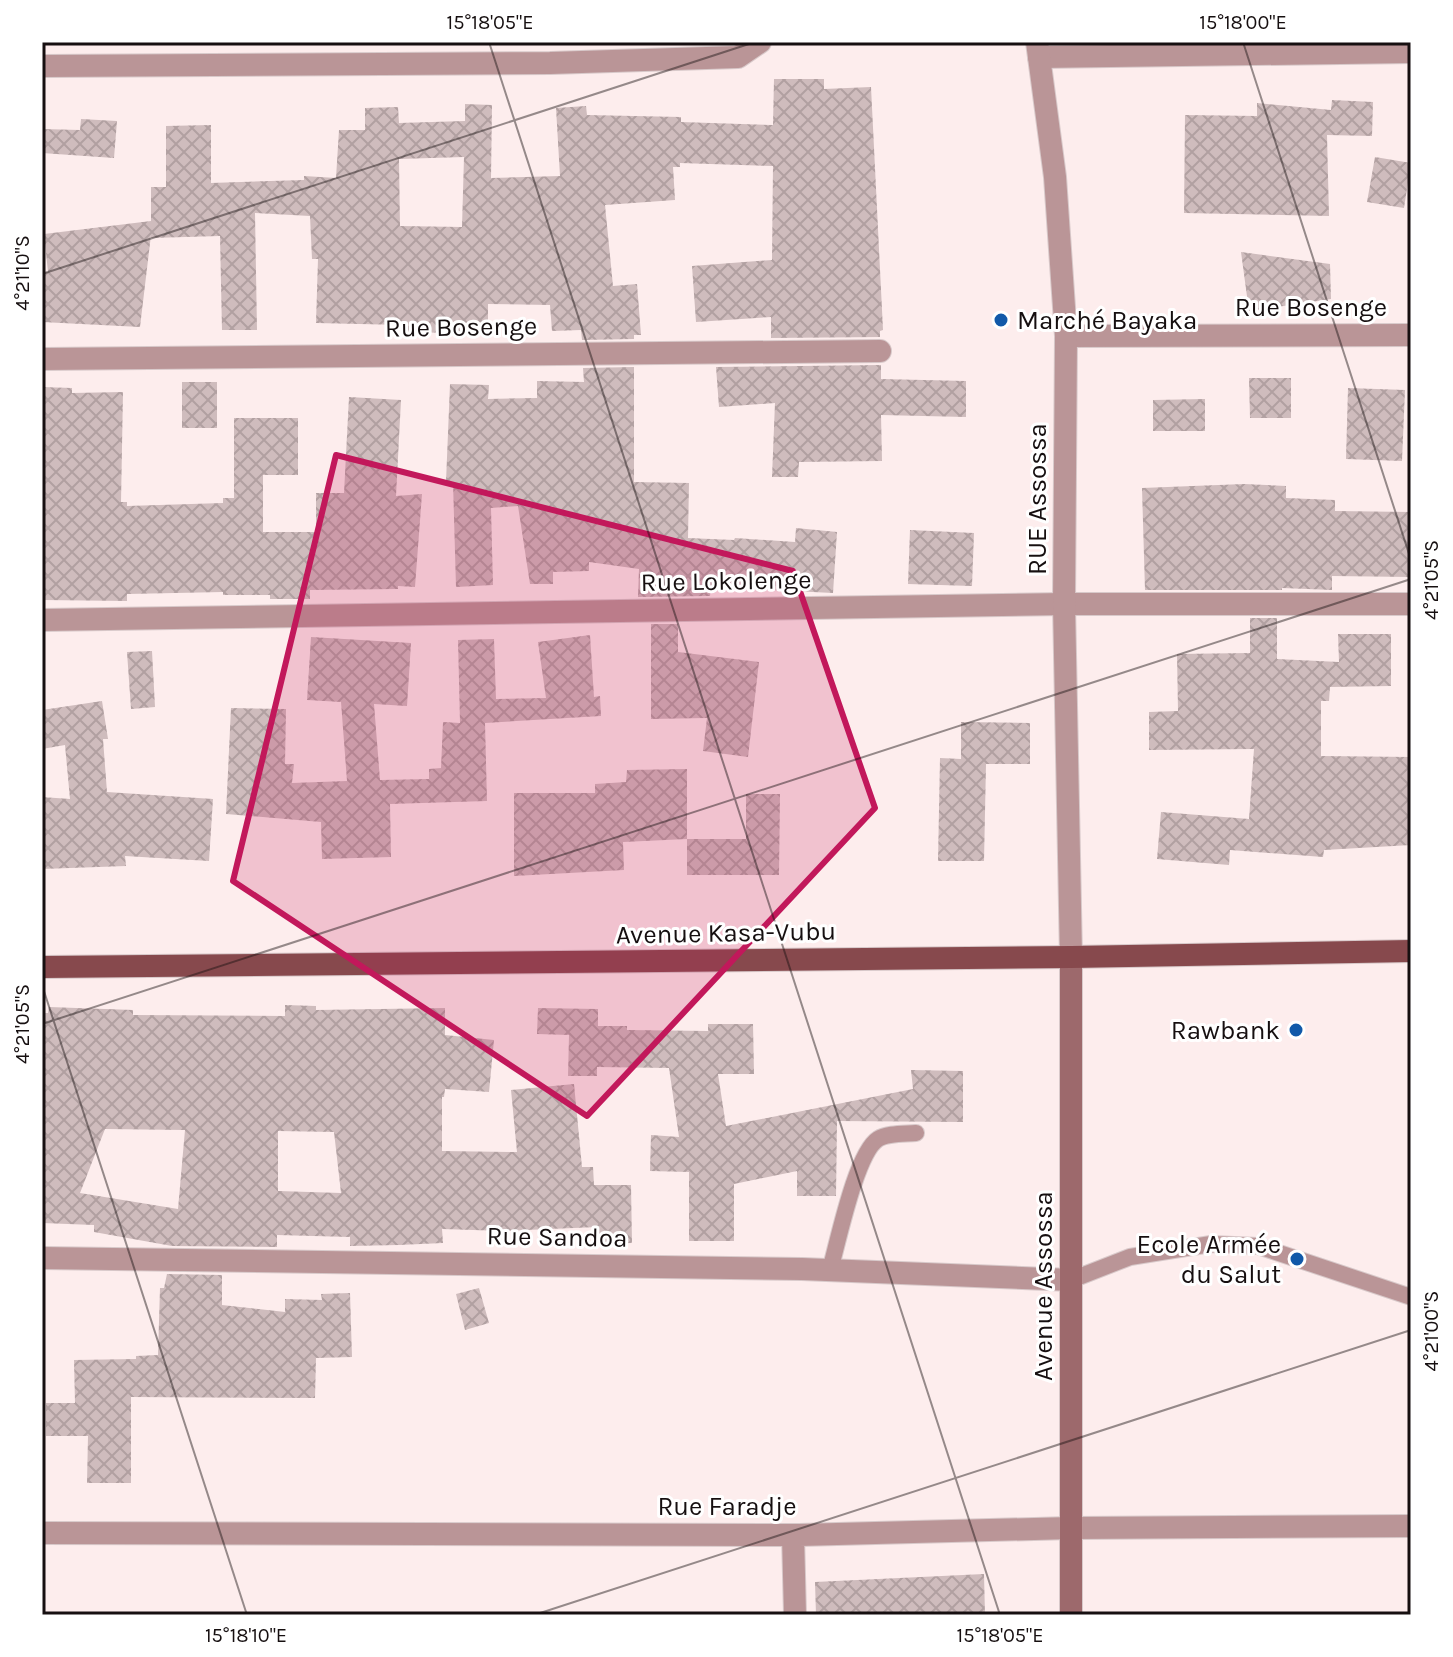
<svg xmlns="http://www.w3.org/2000/svg" width="1453" height="1657" viewBox="0 0 1453 1657" font-family="Karla,sans-serif">
<style>
.building{fill:url(#building-cross-hatch);fill-rule:evenodd}
.lines{fill:none;stroke-linecap:round;stroke-linejoin:round}
.service-casing{stroke:#d8c9ca;stroke-width:18}
.minor-casing{stroke:#d8c9ca;stroke-width:24}
.tertiary-casing{stroke:#d8c9ca;stroke-width:24}
.secondary-casing{stroke:#d8c9ca;stroke-width:24}
.primary-casing{stroke:#d8c9ca;stroke-width:24}
.service{stroke:#ba9597;stroke-width:16}
.minor{stroke:#ba9597;stroke-width:22}
.tertiary{stroke:#ba9597;stroke-width:22}
.secondary{stroke:#9d696c;stroke-width:22}
.primary{stroke:#87494d;stroke-width:22}
.marked{fill:#c2185b;fill-opacity:0.2;stroke:#c2185b;stroke-width:6;stroke-linejoin:round}
.ticks{fill:none;stroke:#160f10;stroke-width:2;stroke-opacity:0.45}
.poi-dot{fill:#1159a9;stroke:#fff;stroke-width:3}
.labels{text-anchor:middle;dominant-baseline:central;stroke-width:6;stroke-linejoin:round;paint-order:stroke}
.street-label{font-size:26px;fill:#160f10;stroke:#fff}
.poi-label{font-size:26px;fill:#160f10;stroke:#fff;text-anchor:end}
.neatline{fill:none;stroke:#160f10;stroke-width:3}
.ticks-label{font-size:20px;text-anchor:middle;fill:#160f10}
</style>
<defs>
<pattern id="building-cross-hatch" width="8" height="8" patternUnits="userSpaceOnUse" patternTransform="scale(2)"><rect width="8" height="8" fill="#cfbcbd"/><path d="M0 0l8 8M0 8l8-8" fill="none" stroke="#b1a0a1"/></pattern>
</defs>
<rect width="100%" height="100%" fill="#fdeded"/>
<path class="building" d="M 774,79 L 824,79 L 824,89 L 871,87 L 883,330 L 880,331 L 880,337 L 771,338 L 771,317 L 696,322 L 692,266 L 772,260 L 773,166 L 680,163 L 680,167 L 673,167 L 675,200 L 605,205 L 613,286 L 637,284 L 641,335 L 634,335 L 634,339 L 582,340 L 581,330 L 552,331 L 550,305 L 488,304 L 488,332 L 403,333 L 403,325 L 316,323 L 318,259 L 312,259 L 310,216 L 255,213 L 257,330 L 222,330 L 220,236 L 151,238 L 151,235 L 140,327 L 42,322 L 42,271 L 48,272 L 44,234 L 151,221 L 151,187 L 166,187 L 166,126 L 211,125 L 211,183 L 304,180 L 304,176 L 336,178 L 339,130 L 365,130 L 365,108 L 398,107 L 399,123 L 465,121 L 465,104 L 492,105 L 491,178 L 560,176 L 556,108 L 586,106 L 587,115 L 681,117 L 681,122 L 773,125 ZM 464,157 L 462,227 L 400,226 L 399,159 Z
M 1332,100 L 1373,102 L 1372,136 L 1327,135 L 1329,216 L 1184,213 L 1185,115 L 1257,116 L 1257,103 L 1331,110 Z
M 81,119 L 117,121 L 114,158 L 42,153 L 42,129 L 80,130 Z
M 1375,157 L 1411,163 L 1404,208 L 1367,202 Z
M 1241,252 L 1330,264 L 1331,299 L 1249,311 Z
M 881,365 L 881,379 L 966,381 L 966,417 L 881,415 L 882,461 L 799,462 L 798,477 L 772,477 L 775,403 L 719,407 L 716,367 Z
M 634,367 L 634,482 L 689,483 L 688,538 L 734,540 L 735,538 L 795,542 L 796,528 L 837,532 L 833,593 L 711,587 L 710,596 L 638,597 L 639,569 L 589,562 L 589,571 L 553,572 L 553,584 L 530,584 L 518,506 L 491,508 L 493,585 L 456,587 L 453,482 L 446,482 L 450,384 L 489,385 L 488,399 L 537,398 L 537,381 L 584,382 L 583,368 Z
M 1249,378 L 1291,378 L 1291,418 L 1250,418 Z
M 182,382 L 217,382 L 217,428 L 182,428 Z
M 42,387 L 72,388 L 72,393 L 123,392 L 121,502 L 127,502 L 127,506 L 223,503 L 223,498 L 234,498 L 234,418 L 298,418 L 298,475 L 263,475 L 263,532 L 316,532 L 316,493 L 344,493 L 349,397 L 401,400 L 396,496 L 422,494 L 415,587 L 398,586 L 398,589 L 310,590 L 310,599 L 270,599 L 270,595 L 223,595 L 223,592 L 127,594 L 127,601 L 42,600 Z
M 1348,388 L 1405,390 L 1402,461 L 1346,459 Z
M 1205,399 L 1205,431 L 1153,431 L 1153,400 Z
M 1244,484 L 1286,486 L 1286,498 L 1335,500 L 1335,511 L 1411,512 L 1411,577 L 1332,576 L 1332,590 L 1282,588 L 1282,590 L 1145,590 L 1142,488 Z
M 910,530 L 974,533 L 972,586 L 908,584 Z
M 1250,618 L 1277,618 L 1277,659 L 1339,662 L 1338,634 L 1391,634 L 1391,686 L 1330,687 L 1329,701 L 1321,701 L 1321,756 L 1411,757 L 1411,845 L 1324,850 L 1323,857 L 1230,850 L 1229,865 L 1157,859 L 1161,812 L 1249,819 L 1254,749 L 1149,750 L 1149,712 L 1178,711 L 1177,654 L 1250,653 Z
M 651,624 L 678,624 L 678,652 L 759,662 L 748,757 L 703,751 L 707,718 L 651,719 Z
M 590,635 L 594,697 L 600,696 L 601,716 L 485,723 L 487,801 L 390,804 L 391,857 L 322,859 L 321,822 L 226,814 L 231,708 L 286,709 L 285,764 L 294,764 L 292,783 L 347,781 L 341,702 L 307,700 L 311,637 L 411,643 L 407,706 L 374,704 L 380,780 L 429,779 L 429,769 L 441,768 L 443,722 L 460,723 L 458,640 L 494,639 L 496,699 L 546,698 L 538,642 Z
M 152,651 L 155,707 L 131,709 L 127,652 Z
M 102,701 L 108,739 L 103,739 L 107,792 L 213,799 L 209,861 L 125,856 L 126,866 L 42,869 L 42,797 L 70,799 L 65,745 L 42,749 L 42,710 Z
M 961,722 L 1030,723 L 1030,764 L 986,764 L 984,861 L 938,861 L 940,758 L 961,759 Z
M 687,769 L 687,839 L 623,842 L 624,870 L 514,876 L 514,793 L 595,793 L 595,784 L 626,782 L 627,770 Z
M 746,794 L 780,794 L 779,875 L 687,875 L 687,839 L 746,839 Z
M 285,1005 L 316,1006 L 316,1010 L 445,1008 L 445,1035 L 494,1040 L 489,1092 L 445,1089 L 444,1097 L 442,1097 L 442,1151 L 517,1152 L 511,1090 L 574,1084 L 582,1167 L 593,1167 L 594,1185 L 631,1185 L 632,1243 L 598,1244 L 598,1227 L 504,1231 L 442,1229 L 443,1243 L 399,1245 L 350,1246 L 350,1237 L 277,1235 L 277,1247 L 172,1246 L 94,1232 L 94,1225 L 42,1223 L 42,1013 L 48,1013 L 49,1007 L 133,1010 L 133,1015 L 285,1016 ZM 105,1129 L 185,1130 L 178,1209 L 80,1193 ZM 278,1131 L 334,1132 L 341,1193 L 278,1191 Z
M 538,1008 L 598,1009 L 598,1026 L 627,1026 L 627,1030 L 708,1031 L 708,1024 L 753,1024 L 754,1074 L 718,1074 L 726,1126 L 913,1089 L 911,1070 L 963,1071 L 963,1122 L 837,1121 L 836,1196 L 797,1196 L 797,1171 L 734,1184 L 734,1241 L 689,1241 L 689,1172 L 650,1171 L 651,1135 L 679,1137 L 669,1068 L 597,1067 L 597,1076 L 568,1076 L 569,1035 L 537,1034 Z
M 167,1274 L 222,1275 L 222,1305 L 285,1312 L 285,1299 L 322,1300 L 321,1294 L 350,1293 L 352,1357 L 316,1358 L 315,1398 L 131,1397 L 131,1483 L 87,1483 L 88,1436 L 46,1436 L 46,1403 L 75,1403 L 74,1360 L 136,1359 L 136,1356 L 158,1355 L 160,1288 L 164,1288 Z
M 479,1288 L 489,1323 L 465,1330 L 456,1294 Z
M 984,1574 L 985,1615 L 816,1615 L 815,1582 Z"/>
<g class="lines">
<g class="service-casing">
<path id="service" d="M 830,1270 C 838,1242 856,1153 878,1139 C 887,1133 905,1134 916,1133
M 1071,1280 L 1130,1257 L 1211,1244 L 1258,1246 L 1411,1297"/>
</g>
<g class="minor-casing">
<path id="minor" d="M 1039,57 L 1411,52
M 42,66 L 550,63 L 738,57 L 760,42
M 1066,336 L 1411,335
M 42,359 L 880,351
M 42,620 L 1064,604 L 1411,604
M 42,1258 L 802,1269 L 1071,1280
M 42,1533 L 799,1535 L 1071,1528 L 1411,1526
M 793,1535 L 795,1615"/>
</g>
<g class="tertiary-casing">
<path id="tertiary" d="M 1037,42 L 1055,177 L 1066,336 L 1064,604 L 1071,957"/>
</g>
<g class="secondary-casing">
<path id="secondary" d="M 1071,957 L 1071,1615"/>
</g>
<g class="primary-casing">
<path id="primary" d="M 42,967 L 1071,957 L 1411,951"/>
</g>
<use href="#service" class="service"/>
<use href="#minor" class="minor"/>
<use href="#tertiary" class="tertiary"/>
<use href="#secondary" class="secondary"/>
<use href="#primary" class="primary"/>
</g>
<path class="marked" d="M 336,455 L 793,571 L 875,808 L 587,1116 L 233,881 Z"/>
<path class="ticks" d="M 489,42 L 1000,1615M 1243,42 L 1411,560M 42,274 L 755,42M 42,985 L 247,1615M 42,1024 L 1411,579M 534,1615 L 1411,1330"/>
<g class="poi-dot">
<circle cx="1001" cy="320" r="8"/>
<circle cx="1296" cy="1030" r="8"/>
<circle cx="1297" cy="1259" r="8"/>
</g>
<g class="labels">
<g class="street-label">
<text x="1311" y="307">Rue Bosenge</text>
<text transform="translate(461 327) rotate(-1)">Rue Bosenge</text>
<text transform="translate(1037 499) rotate(-90)">RUE Assossa</text>
<text transform="translate(726 581) rotate(-1)">Rue Lokolenge</text>
<text transform="translate(726 933) rotate(-1)">Avenue Kasa-Vubu</text>
<text transform="translate(557 1237) rotate(1)">Rue Sandoa</text>
<text transform="translate(1043 1286) rotate(-90)">Avenue Assossa</text>
<text x="727" y="1506">Rue Faradje</text>
</g>
<g class="poi-label">
<text x="1017" y="320" text-anchor="start">Marché Bayaka</text>
<text x="1280" y="1030">Rawbank</text>
<text x="1281" y="1244">Ecole Armée<tspan x="1281" dy="30">du Salut</tspan></text>
</g>
</g>
<rect width="1453" height="1657" fill="none" stroke="#ffffff" stroke-width="88"/>
<rect x="44" y="44" width="1365" height="1569" class="neatline"/>
<g class="ticks-label">
<text x="490" y="29">15°18'05"E</text>
<text x="1243" y="29">15°18'00"E</text>
<text transform="translate(22 273) rotate(-90)" y="7">4°21'10"S</text>
<text transform="translate(1431 580) rotate(-90)" y="7">4°21'05"S</text>
<text transform="translate(22 1024) rotate(-90)" y="7">4°21'05"S</text>
<text transform="translate(1431 1331) rotate(-90)" y="7">4°21'00"S</text>
<text x="246" y="1642">15°18'10"E</text>
<text x="1000" y="1642">15°18'05"E</text>
</g>
</svg>
